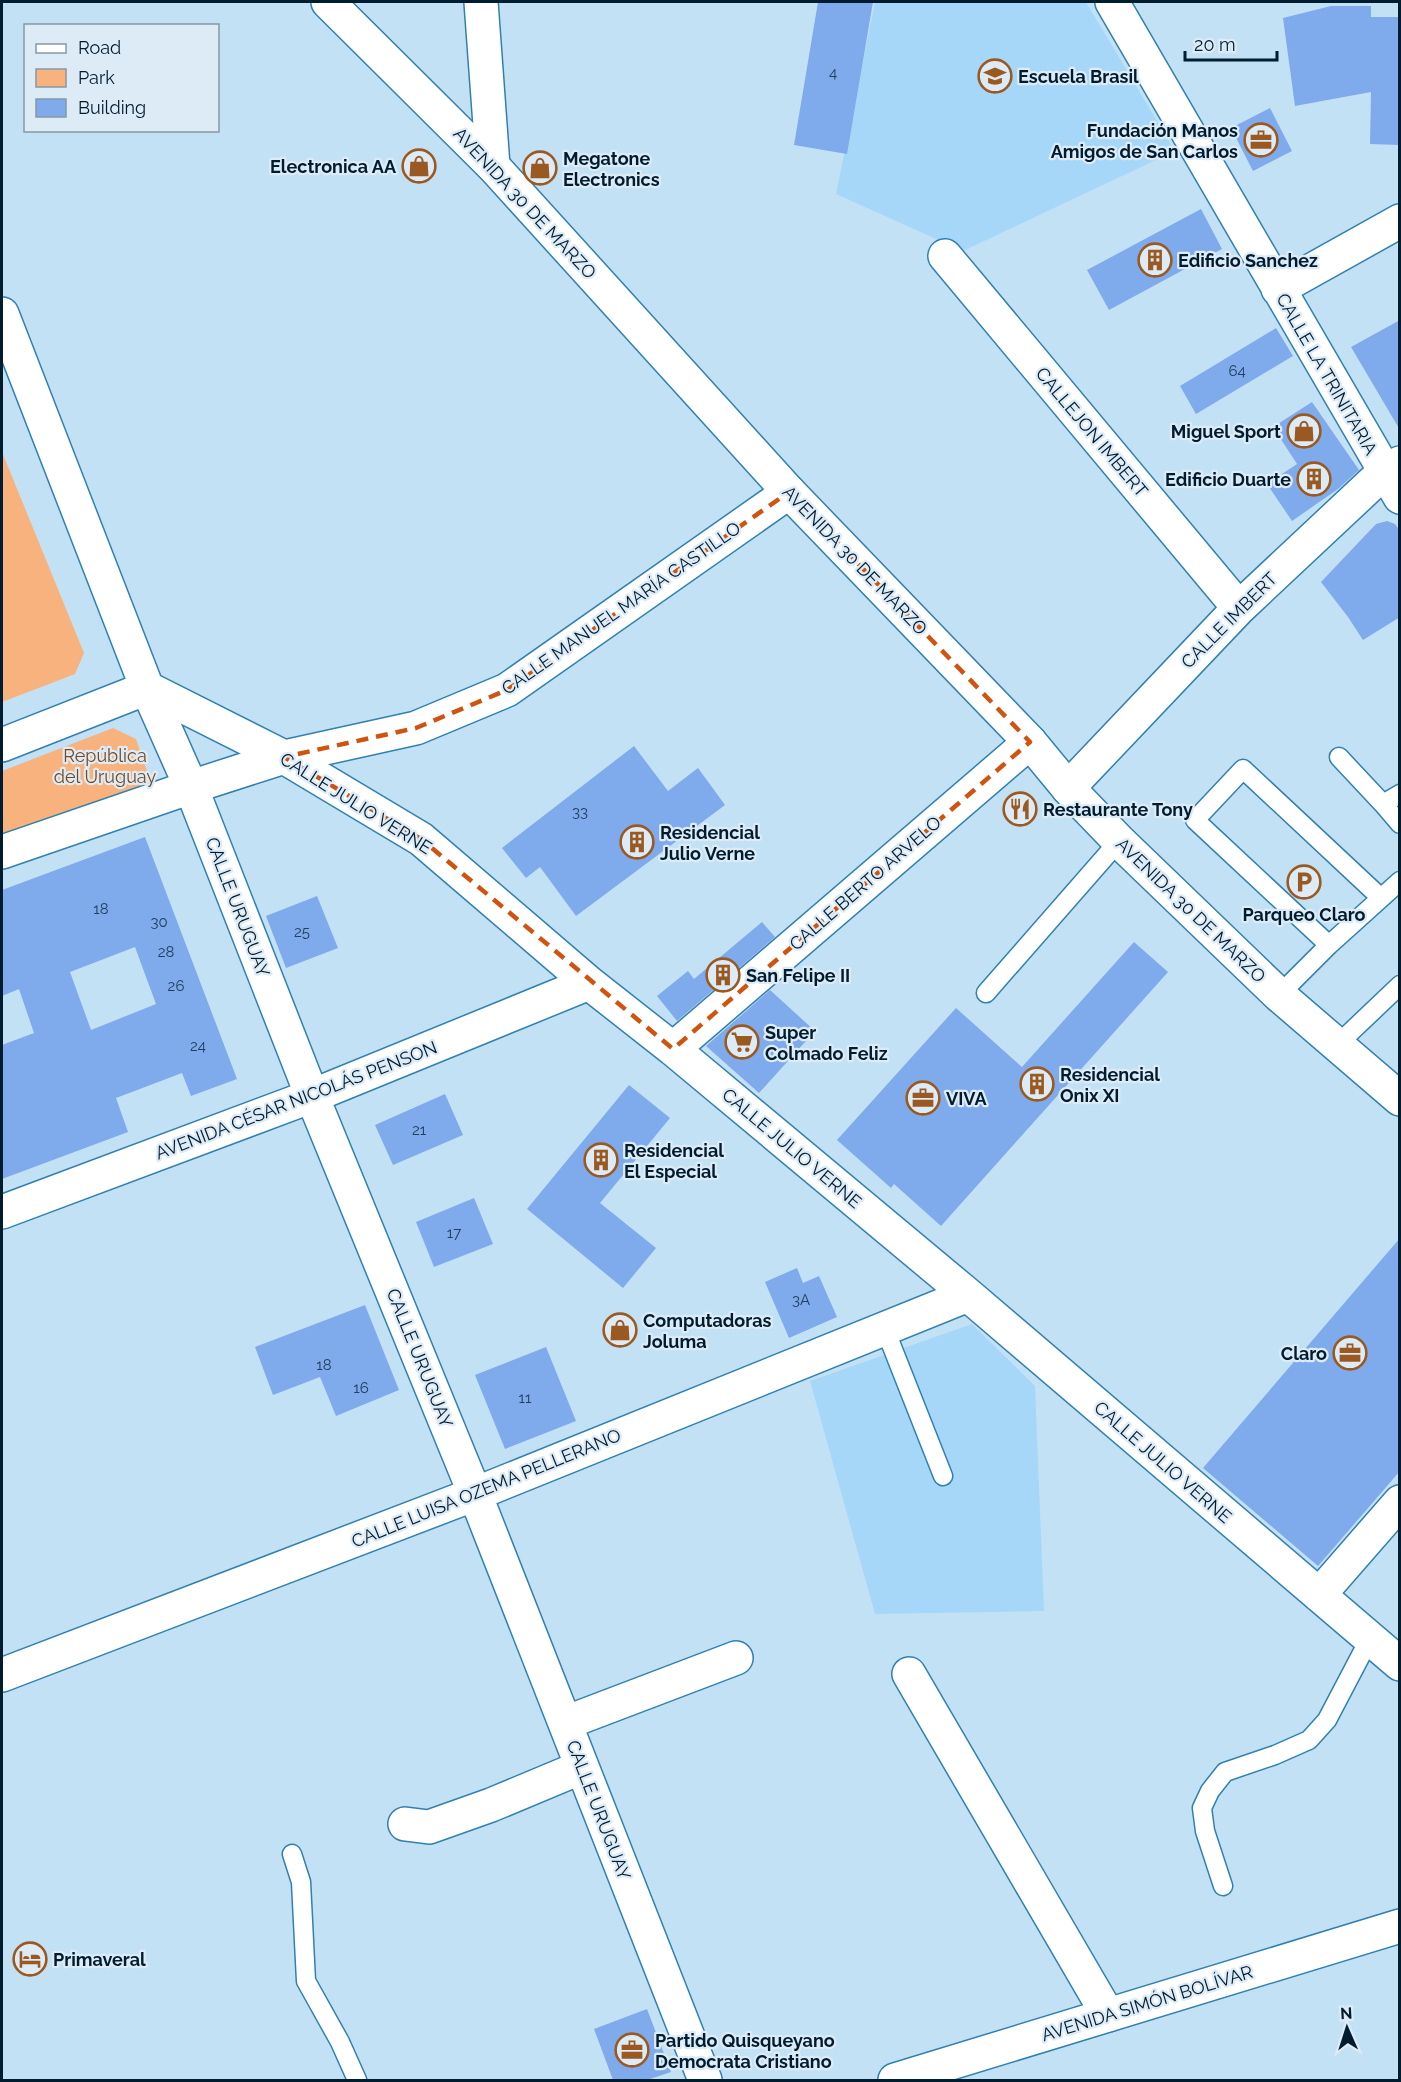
<svg xmlns="http://www.w3.org/2000/svg" width="1401" height="2082" viewBox="0 0 1401 2082" font-family="Raleway,sans-serif">
<style>
.built{fill:#a6d7f9}
.green{fill:#f7b27d}
.building{fill:#7faaeb;fill-rule:evenodd}
.lines{fill:none;stroke-linecap:round;stroke-linejoin:round}
.lane-casing{stroke:#3081b0;stroke-width:21}
.street-casing{stroke:#3081b0;stroke-width:36}
.secondary-casing{stroke:#3081b0;stroke-width:36}
.lane{stroke:#fff;stroke-width:18}
.street{stroke:#fff;stroke-width:33}
.secondary{stroke:#fff;stroke-width:33}
.marked{fill:none;stroke:#d15310;stroke-width:4.5;stroke-dasharray:12 8;stroke-linejoin:round}
.labels{text-anchor:middle;dominant-baseline:central;stroke-width:4.5;stroke-linejoin:round;paint-order:stroke}
.number-label{font-size:15px;fill:#20405e}
.poi-label{font-size:18px;font-weight:bold;fill:#001c2f;stroke:#ddebf6;text-anchor:start}
.street-label{font-size:18px;fill:#001c2f;stroke:#ddebf6}
.park-label{font-size:18px;fill:#774820;stroke:#ddebf6}
</style>
<rect width="100%" height="100%" fill="#c3e1f5"/>
<path class="built" d="M 875,2 L 1086,2 L 1175,151 L 963,251 L 836,194 Z
M 972,1324 L 1035,1386 L 1044,1611 L 875,1614 L 810,1381 Z"/>
<path class="green" d="M 2,452 L 84,653 L 75,674 L 2,702 Z
M 113,728 L 136,739 L 148,774 L 141,787 L 2,836 L 2,771 Z"/>
<path class="building" d="M 818,2 L 873,2 L 847,154 L 794,145 Z
M 1331,6 L 1371,6 L 1371,17 L 1400,17 L 1400,145 L 1370,144 L 1371,92 L 1295,106 L 1283,18 Z
M 1270,108 L 1292,151 L 1253,171 L 1231,128 Z
M 1201,209 L 1222,249 L 1109,310 L 1087,270 Z
M 1400,320 L 1400,430 L 1351,347 Z
M 1276,328 L 1293,356 L 1196,414 L 1180,386 Z
M 1312,402 L 1359,470 L 1338,489 L 1292,521 L 1267,484 L 1297,464 L 1273,427 Z
M 1387,521 L 1395,524 L 1400,531 L 1400,617 L 1363,640 L 1348,617 L 1321,582 L 1376,524 Z
M 634,746 L 668,791 L 698,768 L 725,805 L 576,916 L 540,867 L 526,878 L 502,848 Z
M 145,837 L 237,1079 L 191,1096 L 182,1073 L 116,1098 L 128,1132 L 2,1179 L 2,1045 L 34,1033 L 19,989 L 2,996 L 2,890 ZM 135,947 L 156,1004 L 91,1030 L 70,972 Z
M 317,896 L 338,948 L 286,968 L 266,916 Z
M 762,922 L 775,937 L 677,1021 L 657,996 L 688,971 L 694,979 Z
M 1134,942 L 1168,972 L 941,1226 L 894,1184 L 891,1188 L 837,1140 L 956,1008 L 1022,1067 Z
M 770,990 L 815,1031 L 759,1093 L 706,1046 Z
M 629,1085 L 670,1118 L 600,1203 L 656,1248 L 623,1288 L 527,1209 Z
M 445,1094 L 463,1135 L 393,1165 L 375,1125 Z
M 474,1198 L 493,1244 L 434,1267 L 416,1222 Z
M 1400,1238 L 1400,1471 L 1318,1566 L 1203,1468 Z
M 797,1268 L 803,1283 L 819,1276 L 837,1317 L 789,1338 L 765,1282 Z
M 365,1305 L 399,1390 L 336,1416 L 320,1377 L 273,1395 L 255,1347 Z
M 546,1347 L 576,1421 L 505,1449 L 475,1375 Z
M 647,2009 L 671,2072 L 647,2080 L 613,2080 L 594,2029 Z"/>
<g class="lines">
<g class="lane-casing">
<path id="lane" d="M 1339,757 L 1383,804 L 1400,794
M 1383,804 L 1400,824
M 1329,945 L 1195,820 L 1243,769 L 1381,898
M 986,993 L 1119,841
M 1279,995 L 1329,945 L 1400,881
M 1337,1045 L 1400,985
M 885,1329 L 943,1476
M 292,1854 L 301,1882 L 306,1981 L 340,2042 L 357,2080
M 1223,1886 L 1205,1831 L 1202,1808 L 1210,1791 L 1225,1772 L 1275,1755 L 1309,1740 L 1327,1720 L 1370,1638"/>
</g>
<g class="street-casing">
<path id="street" d="M 481,2 L 493,166
M 1112,2 L 1400,497
M 945,256 L 1239,608
M 1278,289 L 1400,221
M 2,314 L 147,688 L 191,787 L 312,1096 L 475,1494 L 705,2080
M 147,688 L 284,757 L 421,839 L 589,983 L 673,1049 L 968,1295 L 1400,1664
M 2,745 L 147,688
M 1068,788 L 1239,608 L 1384,472 L 1400,463
M 2,852 L 191,787 L 284,757 L 416,728 L 507,690 L 789,492
M 673,1049 L 1030,742
M 2,1212 L 312,1096 L 589,983
M 1319,1595 L 1400,1502
M 909,1674 L 1108,2015
M 2,1675 L 475,1494 L 968,1295
M 565,1723 L 736,1658
M 405,1824 L 429,1827 L 491,1805 L 582,1767"/>
</g>
<g class="secondary-casing">
<path id="secondary" d="M 328,2 L 493,166 L 789,492 L 1030,742 L 1068,788 L 1119,841 L 1279,995 L 1400,1099
M 895,2080 L 1400,1926"/>
</g>
<use href="#lane" class="lane"/>
<use href="#street" class="street"/>
<use href="#secondary" class="secondary"/>
</g>
<path class="marked" d="M 789,492 L 1030,742 L 673,1049 L 421,839 L 284,757 L 416,728 L 507,690 Z"/>
<defs>
<g id="school-ring" transform="scale(1.725)"><circle r="9.5" fill="#ddebf6" stroke="#995921" stroke-width="1.5"/><path d="M0-5L7-2L0 1L-7-2ZM-4 1L0 2.5L4 1V4Q0 6-4 4Z" fill="#995921"/></g>
<g id="office-ring" transform="scale(1.725)"><circle r="9.5" fill="#ddebf6" stroke="#995921" stroke-width="1.5"/><path d="M-6-3h4V-5.5h4V-3h4V5H-6ZM-1-4.5V-3h2v-1.5ZM-6 0V1H6V0Z" fill="#995921"/></g>
<g id="shop-ring" transform="scale(1.725)"><circle r="9.5" fill="#ddebf6" stroke="#995921" stroke-width="1.5"/><path d="M-5-2.5h2.3a2.7 3.5 0 0 1 5.4 0H5L5.5 6h-11ZM-1.5-2.5h3a1.5 2.3 0 0 0-3 0Z" fill="#995921"/></g>
<g id="building-ring" transform="scale(1.725)"><circle r="9.5" fill="#ddebf6" stroke="#995921" stroke-width="1.5"/><path d="M-4-6H4V6H1V3H-1V6H-4ZM-2.5-4.3h1.7v1.8h-1.7ZM.8-4.3h1.7v1.8H.8ZM-2.5-1h1.7V.8h-1.7ZM.8-1h1.7V.8H.8Z" fill="#995921"/></g>
<g id="restaurant-ring" transform="scale(1.725)"><circle r="9.5" fill="#ddebf6" stroke="#995921" stroke-width="1.5"/><path d="M-5-6h1v4h1v-4h1v4h1v-4h1v5L-1.5 .5V6h-2V.5L-5-1ZM5-6V6H3V1.5H1.5Q1.5-4 5-6Z" fill="#995921"/></g>
<g id="parking-ring" transform="scale(1.725)"><circle r="9.5" fill="#ddebf6" stroke="#995921" stroke-width="1.5"/><path d="M-3.5-5.5H1a3.5 3.5 0 0 1 0 7H-1V5.5H-3.5ZM-1-3.4V-.6H.8a1.4 1.4 0 0 0 0-2.8Z" fill="#995921"/></g>
<g id="supermarket-ring" transform="scale(1.725)"><circle r="9.5" fill="#ddebf6" stroke="#995921" stroke-width="1.5"/><path d="M-6-5.5h2.5l.6 2H6L4.5 2H-2.5L-4.4-4H-6ZM-1.5 3.2a1.3 1.3 0 1 0 .1 0ZM3 3.2a1.3 1.3 0 1 0 .1 0Z" fill="#995921"/></g>
<g id="hotel-ring" transform="scale(1.725)"><circle r="9.5" fill="#ddebf6" stroke="#995921" stroke-width="1.5"/><path d="M-6-4.5h1.5V1H6V5H4.5V3h-9V5H-6ZM-4 0a1.8 1.8 0 1 1 3.6 0ZM.5 0V-2.5h3Q6-2.5 6 0Z" fill="#995921"/></g>
</defs>
<g fill-rule="evenodd">
<use href="#school-ring" x="995" y="76"/>
<use href="#office-ring" x="1261" y="140"/>
<use href="#shop-ring" x="419" y="166"/>
<use href="#shop-ring" x="540" y="168"/>
<use href="#building-ring" x="1155" y="260"/>
<use href="#shop-ring" x="1304" y="431"/>
<use href="#building-ring" x="1314" y="479"/>
<use href="#restaurant-ring" x="1020" y="809"/>
<use href="#building-ring" x="637" y="842"/>
<use href="#parking-ring" x="1304" y="882"/>
<use href="#building-ring" x="723" y="975"/>
<use href="#supermarket-ring" x="742" y="1042"/>
<use href="#building-ring" x="1037" y="1084"/>
<use href="#office-ring" x="923" y="1098"/>
<use href="#building-ring" x="601" y="1160"/>
<use href="#shop-ring" x="620" y="1330"/>
<use href="#office-ring" x="1350" y="1353"/>
<use href="#hotel-ring" x="30" y="1959"/>
<use href="#office-ring" x="632" y="2050"/>
</g>
<g class="labels">
<g class="number-label">
<text x="833" y="73">4</text>
<text x="1237" y="371">64</text>
<text x="580" y="812">33</text>
<text x="101" y="909">18</text>
<text x="159" y="922">30</text>
<text x="302" y="932">25</text>
<text x="166" y="952">28</text>
<text x="176" y="986">26</text>
<text x="198" y="1046">24</text>
<text x="419" y="1130">21</text>
<text x="454" y="1233">17</text>
<text x="801" y="1300">3A</text>
<text x="324" y="1365">18</text>
<text x="361" y="1388">16</text>
<text x="525" y="1398">11</text>
</g>
<g class="poi-label">
<text x="1018" y="76">Escuela Brasil</text>
<text x="1238" y="130" text-anchor="end">Fundación Manos<tspan x="1238" dy="21">Amigos de San Carlos</tspan></text>
<text x="563" y="158">Megatone<tspan x="563" dy="21">Electronics</tspan></text>
<text x="396" y="166" text-anchor="end">Electronica AA</text>
<text x="1178" y="260">Edificio Sanchez</text>
<text x="1281" y="431" text-anchor="end">Miguel Sport</text>
<text x="1291" y="479" text-anchor="end">Edificio Duarte</text>
<text x="1043" y="809">Restaurante Tony</text>
<text x="660" y="832">Residencial<tspan x="660" dy="21">Julio Verne</tspan></text>
<text x="1304" y="914" text-anchor="middle">Parqueo Claro</text>
<text x="746" y="975">San Felipe II</text>
<text x="765" y="1032">Super<tspan x="765" dy="21">Colmado Feliz</tspan></text>
<text x="1060" y="1074">Residencial<tspan x="1060" dy="21">Onix XI</tspan></text>
<text x="946" y="1098">VIVA</text>
<text x="624" y="1150">Residencial<tspan x="624" dy="21">El Especial</tspan></text>
<text x="643" y="1320">Computadoras<tspan x="643" dy="21">Joluma</tspan></text>
<text x="1327" y="1353" text-anchor="end">Claro</text>
<text x="53" y="1959">Primaveral</text>
<text x="655" y="2040">Partido Quisqueyano<tspan x="655" dy="21">Democrata Cristiano</tspan></text>
</g>
<g class="street-label">
<text transform="translate(525 203) rotate(47)">AVENIDA 30 DE MARZO</text>
<text transform="translate(1327 374) rotate(60)">CALLE LA TRINITARIA</text>
<text transform="translate(1092 432) rotate(50)">CALLEJON IMBERT</text>
<text transform="translate(855 560) rotate(46)">AVENIDA 30 DE MARZO</text>
<text transform="translate(621 608) rotate(-35)">CALLE MANUEL MARÍA CASTILLO</text>
<text transform="translate(1229 620) rotate(-45)">CALLE IMBERT</text>
<text transform="translate(356 803) rotate(32)">CALLE JULIO VERNE</text>
<text transform="translate(865 883) rotate(-41)">CALLE BERTO ARVELO</text>
<text transform="translate(238 907) rotate(69)">CALLE URUGUAY</text>
<text transform="translate(1191 910) rotate(44)">AVENIDA 30 DE MARZO</text>
<text transform="translate(296 1100) rotate(-21)">AVENIDA CÉSAR NICOLÁS PENSON</text>
<text transform="translate(792 1148) rotate(40)">CALLE JULIO VERNE</text>
<text transform="translate(420 1358) rotate(68)">CALLE URUGUAY</text>
<text transform="translate(1163 1462) rotate(41)">CALLE JULIO VERNE</text>
<text transform="translate(486 1488) rotate(-22)">CALLE LUISA OZEMA PELLERANO</text>
<text transform="translate(599 1810) rotate(69)">CALLE URUGUAY</text>
<text transform="translate(1147 2003) rotate(-17)">AVENIDA SIMÓN BOLÍVAR</text>
</g>
<g class="park-label">
<text x="105" y="755">República<tspan x="105" dy="21">del Uruguay</tspan></text>
</g>
</g>
<rect width="1401" height="2082" fill="none" stroke="#001c2f" stroke-width="6"/>
<rect x="24" y="24" width="195" height="108" fill="#ddebf6" stroke="#8598a6" stroke-width="1.5"/>
<rect x="36" y="44" width="30" height="9" fill="#ffffff" stroke="#8598a6" stroke-width="1.5"/>
<text x="78" y="54" font-size="18" fill="#001c2f">Road</text>
<rect x="36" y="69" width="30" height="18" fill="#f7b27d" stroke="#8598a6" stroke-width="1.5"/>
<text x="78" y="84" font-size="18" fill="#001c2f">Park</text>
<rect x="36" y="99" width="30" height="18" fill="#7faaeb" stroke="#8598a6" stroke-width="1.5"/>
<text x="78" y="114" font-size="18" fill="#001c2f">Building</text>
<g transform="translate(1347 2028) rotate(357)" stroke="#ddebf6" stroke-width="4.5" paint-order="stroke">
<path d="M0-4.5L10 22L0 15L-10 22Z" fill="#001c2f"/>
<text y="-9" font-size="16" font-weight="bold" text-anchor="middle" fill="#001c2f">N</text>
</g>
<path d="M1185 51v9h92v-9" fill="none" stroke="#001c2f" stroke-width="3"/>
<text x="1194" y="51" font-size="18" fill="#001c2f" stroke="#ddebf6" stroke-width="4.5" paint-order="stroke">20 m</text>
</svg>
